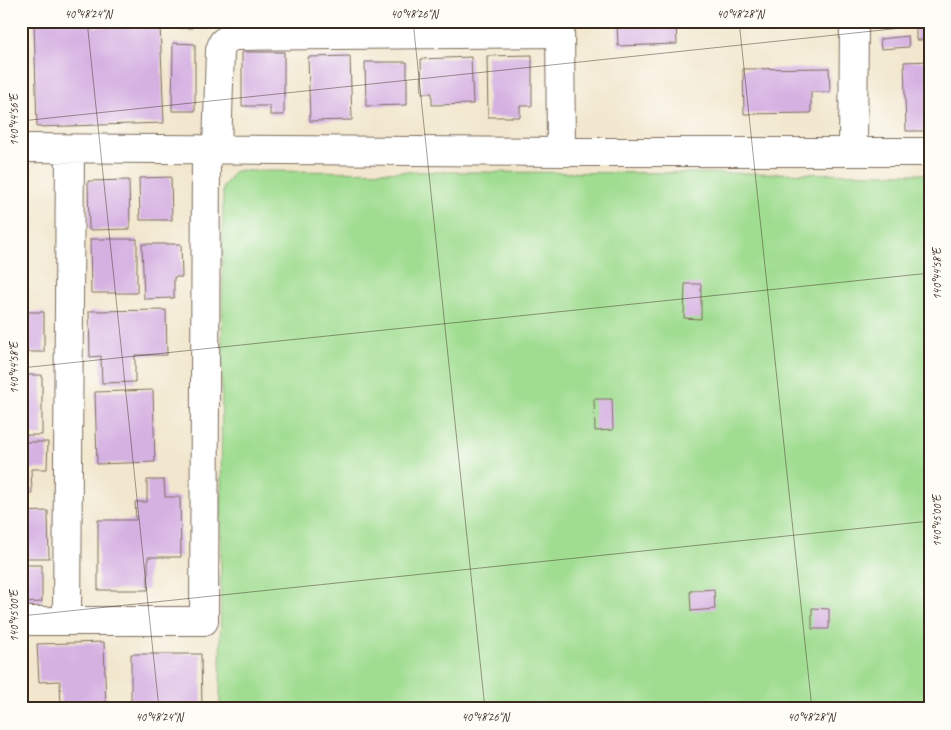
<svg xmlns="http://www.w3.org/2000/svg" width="951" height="730" viewBox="0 0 951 730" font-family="Caveat,sans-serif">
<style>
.green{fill:#a0dd91;stroke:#6e8458}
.building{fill:#d5b1e2}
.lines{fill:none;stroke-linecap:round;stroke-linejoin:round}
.street-casing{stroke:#7b6c5c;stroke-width:30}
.street{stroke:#fff;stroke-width:28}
.ticks{fill:none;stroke:#3b2a1e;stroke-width:1;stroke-opacity:0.45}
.neatline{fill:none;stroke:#3b2a1e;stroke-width:2}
.ticks-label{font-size:12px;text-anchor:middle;fill:#3b2a1e}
</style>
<rect width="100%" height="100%" fill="#fdfcf7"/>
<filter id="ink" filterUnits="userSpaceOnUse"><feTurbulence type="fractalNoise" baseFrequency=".02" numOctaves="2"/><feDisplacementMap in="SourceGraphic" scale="10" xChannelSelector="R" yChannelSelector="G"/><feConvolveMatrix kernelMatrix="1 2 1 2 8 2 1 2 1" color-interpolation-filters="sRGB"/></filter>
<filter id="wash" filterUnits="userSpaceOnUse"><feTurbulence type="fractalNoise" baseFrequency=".0096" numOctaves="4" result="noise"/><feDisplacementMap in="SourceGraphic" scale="20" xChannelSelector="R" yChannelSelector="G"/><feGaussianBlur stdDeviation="1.12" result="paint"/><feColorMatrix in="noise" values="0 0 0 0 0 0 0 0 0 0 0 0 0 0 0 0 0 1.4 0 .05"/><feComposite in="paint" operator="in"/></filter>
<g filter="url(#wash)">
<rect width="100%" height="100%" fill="#f2e7ce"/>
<path class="green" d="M 235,171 L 930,174 L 930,709 L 220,709 L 223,187 Z"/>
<g id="blocks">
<path class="building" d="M 34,21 L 94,21 L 94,27 L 160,25 L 164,123 L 37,127 Z
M 170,21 L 193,21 L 192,28 L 170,28 Z
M 617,21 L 676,21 L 677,44 L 618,46 Z
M 916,21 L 930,21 L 930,40 L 916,40 Z
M 908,36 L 909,47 L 881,49 L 880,39 Z
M 173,43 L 195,44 L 195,111 L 172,111 Z
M 242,52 L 284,52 L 284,115 L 270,115 L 270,106 L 242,106 Z
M 532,55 L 532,106 L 520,106 L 520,117 L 488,117 L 487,56 Z
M 350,56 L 352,120 L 310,121 L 308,57 Z
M 471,57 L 473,104 L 432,105 L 432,93 L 422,93 L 421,59 Z
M 930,61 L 930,131 L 906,131 L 904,62 Z
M 365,62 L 407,62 L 407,105 L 366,106 Z
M 829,68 L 830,92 L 811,92 L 811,113 L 744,114 L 743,69 Z
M 171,177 L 172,220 L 140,220 L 139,178 Z
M 129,180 L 130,229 L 89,230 L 88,181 Z
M 90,239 L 137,239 L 137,293 L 91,293 Z
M 142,244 L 181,244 L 182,277 L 174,277 L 174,298 L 144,299 Z
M 685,284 L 701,284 L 701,319 L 684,318 Z
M 166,310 L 167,355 L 135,355 L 135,382 L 102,383 L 101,356 L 90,357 L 89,311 Z
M 21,312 L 44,312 L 44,352 L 21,352 Z
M 21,375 L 42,375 L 42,435 L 21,435 Z
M 153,390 L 155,462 L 97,464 L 95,392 Z
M 594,399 L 612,399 L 613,430 L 595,431 Z
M 21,442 L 48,442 L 47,469 L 31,469 L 32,494 L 21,494 Z
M 147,480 L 164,480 L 165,497 L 180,497 L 181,557 L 148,557 L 148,590 L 98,590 L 98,520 L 136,520 L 135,502 L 147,502 Z
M 48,511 L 49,558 L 21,558 L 21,512 Z
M 21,565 L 42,565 L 42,602 L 21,603 Z
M 714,589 L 715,609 L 691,611 L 690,591 Z
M 812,608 L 829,609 L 829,629 L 812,629 Z
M 104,642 L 106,709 L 61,709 L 60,681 L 39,682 L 37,644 Z
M 131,654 L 201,654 L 202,709 L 131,709 Z"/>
</g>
</g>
<g filter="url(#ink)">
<use href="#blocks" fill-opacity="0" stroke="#7b6c5c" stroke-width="1"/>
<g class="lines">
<g class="street-casing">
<path id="street" d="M 560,21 L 561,152
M 21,148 L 561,152 L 930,152
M 217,150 L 220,50 L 223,42 L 233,36 L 560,33
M 853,151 L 854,21
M 67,620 L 70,149
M 21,621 L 204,621 L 206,150"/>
</g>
<use href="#street" class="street"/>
</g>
</g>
<path class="ticks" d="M 87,21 L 159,709M 413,21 L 485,709M 739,21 L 812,709M 21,121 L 930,25M 21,368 L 930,273M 21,616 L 930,521"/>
<rect width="951" height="730" fill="none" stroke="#fdfcf7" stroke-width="55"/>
<rect x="28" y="28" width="896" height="674" class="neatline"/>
<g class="ticks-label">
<text x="88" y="18">40°48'24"N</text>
<text x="414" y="18">40°48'26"N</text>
<text x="740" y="18">40°48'28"N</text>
<text transform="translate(14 120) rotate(-90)" y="4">140°44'56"E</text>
<text transform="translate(937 274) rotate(-90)" y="4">140°44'58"E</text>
<text transform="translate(14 368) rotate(-90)" y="4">140°44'58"E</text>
<text transform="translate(937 521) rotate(-90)" y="4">140°45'00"E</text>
<text transform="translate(14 616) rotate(-90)" y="4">140°45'00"E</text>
<text x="159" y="721">40°48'24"N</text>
<text x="485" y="721">40°48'26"N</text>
<text x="811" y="721">40°48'28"N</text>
</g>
</svg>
